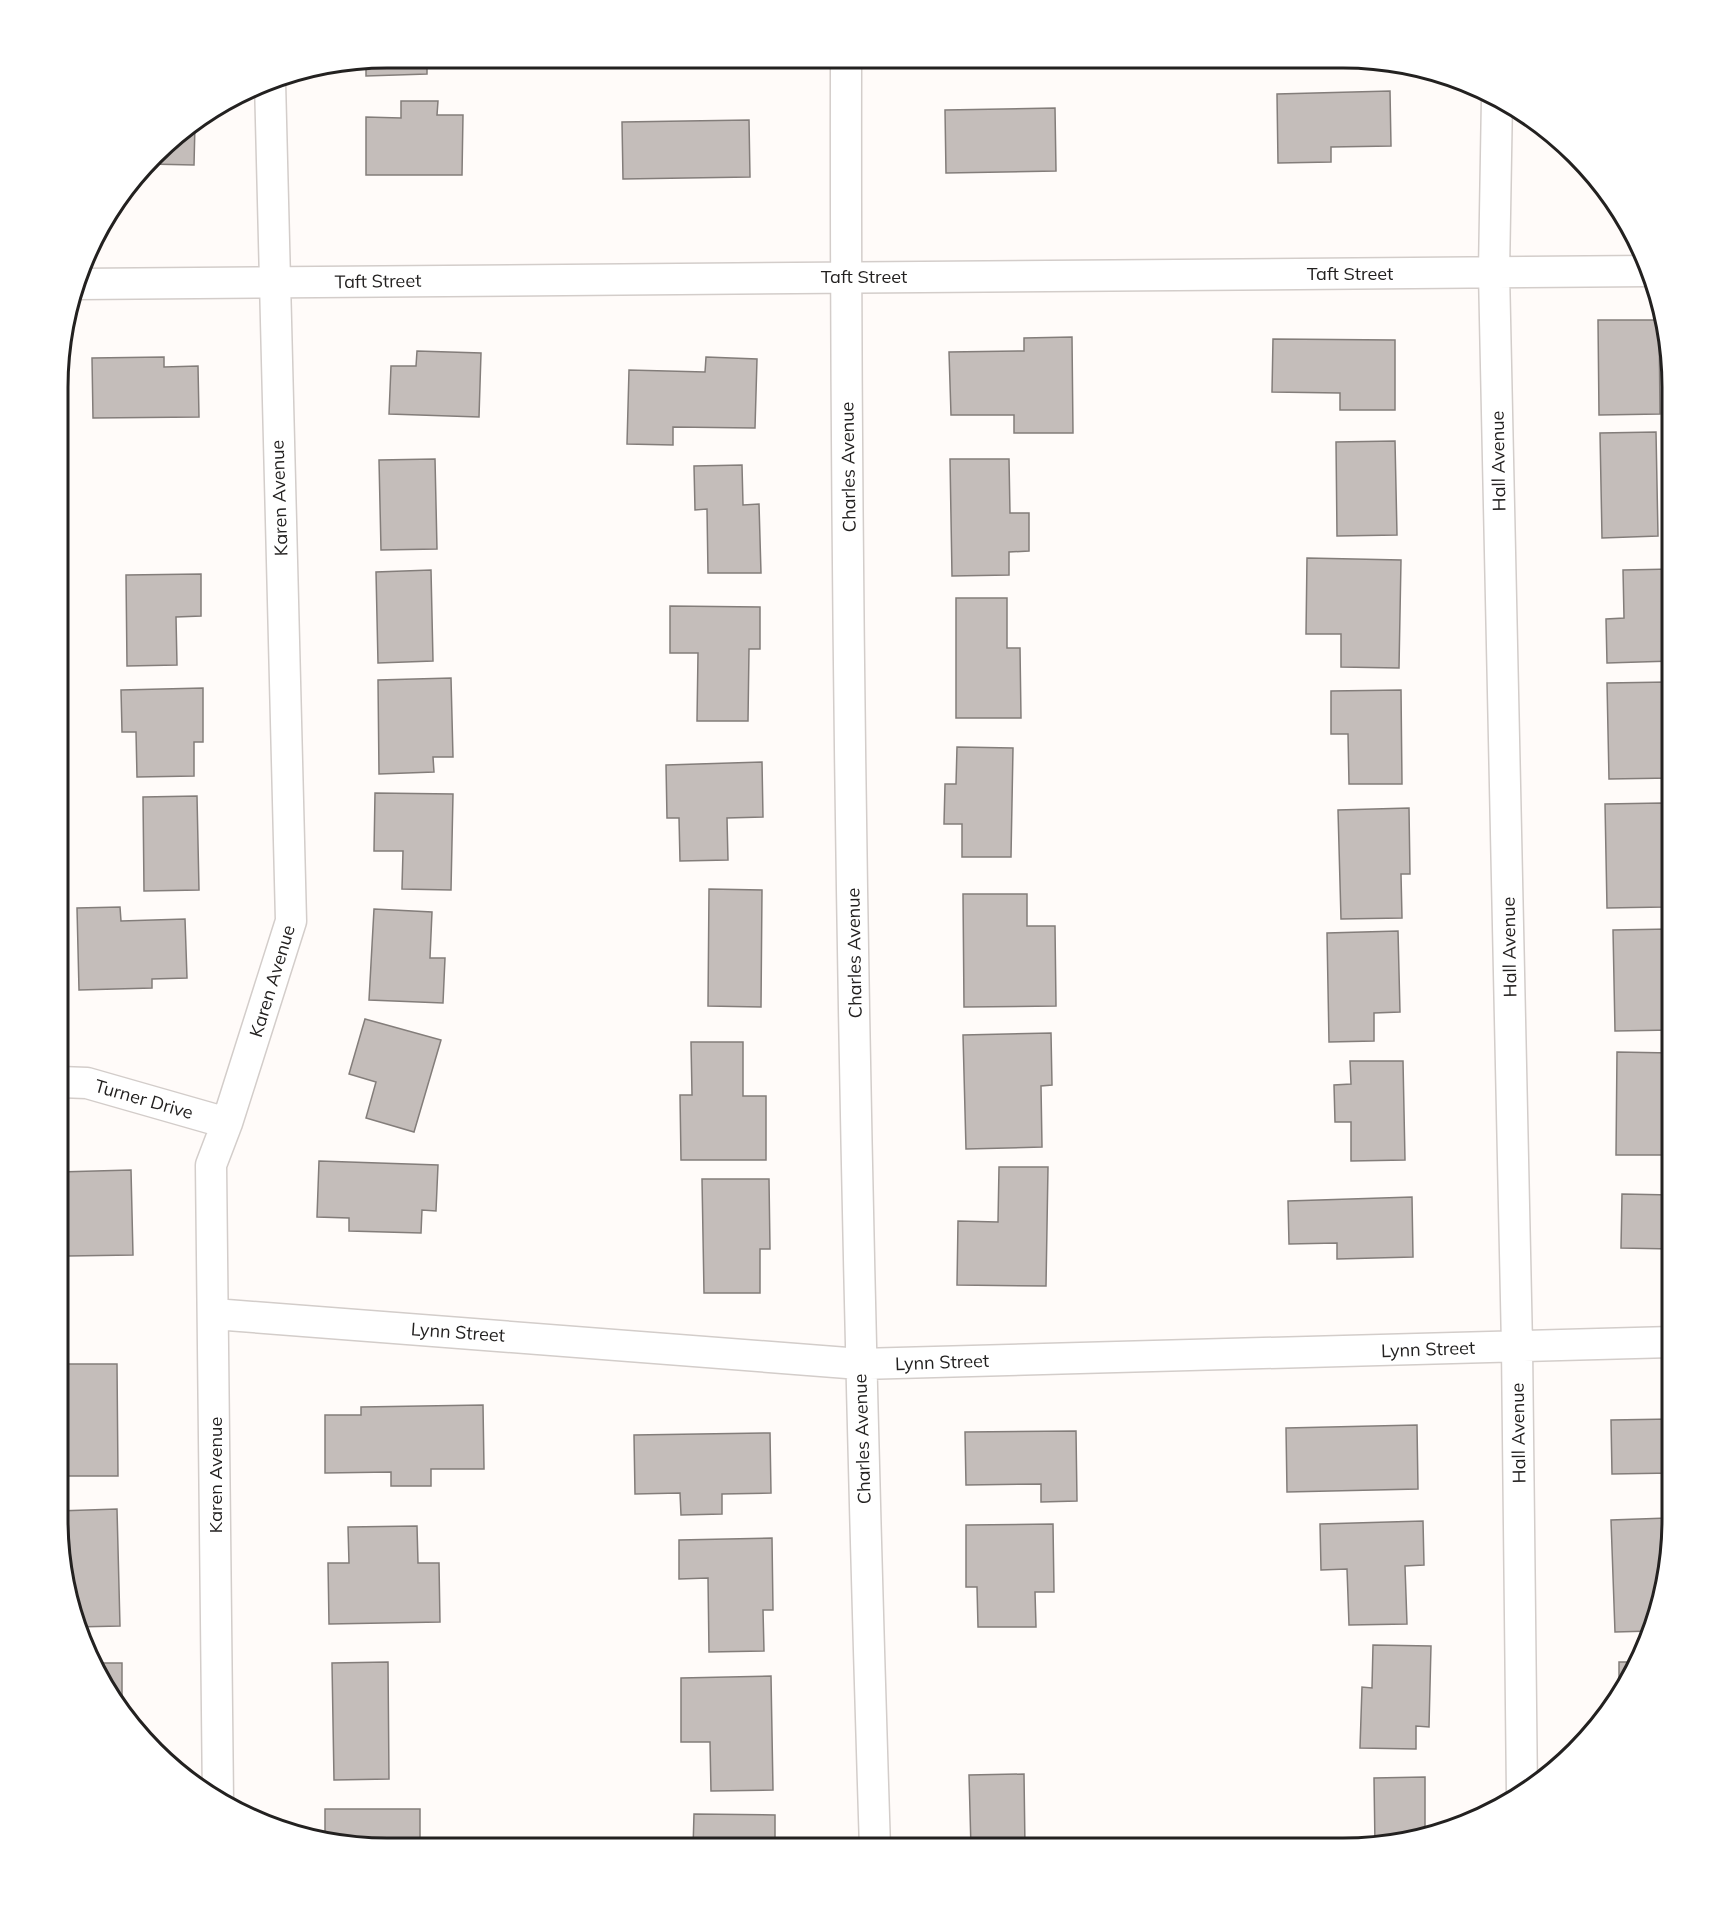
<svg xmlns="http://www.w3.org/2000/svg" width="1730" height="1906" viewBox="0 0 1730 1906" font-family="Mulish,sans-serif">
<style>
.building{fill:#c4bdba;stroke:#837d7a;stroke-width:1.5}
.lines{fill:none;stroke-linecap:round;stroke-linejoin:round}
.street-casing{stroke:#d3cdca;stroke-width:33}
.street{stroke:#fff;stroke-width:30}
.labels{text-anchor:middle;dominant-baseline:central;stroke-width:4.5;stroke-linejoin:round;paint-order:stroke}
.street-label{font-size:18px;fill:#232120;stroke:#fff}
.rim{fill:none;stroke:#232120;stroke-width:3}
</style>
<rect width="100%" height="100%" fill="#fffbf9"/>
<path class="building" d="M 386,57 L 427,57 L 427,74 L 366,76 L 366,60 Z
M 682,58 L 738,58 L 738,66 L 682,67 Z
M 980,59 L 1066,59 L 1066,65 L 979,63 Z
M 1390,91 L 1391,146 L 1331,147 L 1331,162 L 1278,163 L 1277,94 Z
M 401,101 L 438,101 L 437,115 L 463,115 L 462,175 L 366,175 L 366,117 L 401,118 Z
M 1055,108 L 1056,171 L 946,173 L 945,110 Z
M 749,120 L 750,177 L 623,179 L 622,122 Z
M 195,124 L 194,165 L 149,164 L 170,139 Z
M 1598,320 L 1659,320 L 1660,414 L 1599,415 Z
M 1072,337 L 1073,433 L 1014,433 L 1014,415 L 951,415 L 949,352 L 1024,351 L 1024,338 Z
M 1273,339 L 1395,340 L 1395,410 L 1340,410 L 1340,393 L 1272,392 Z
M 417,351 L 481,353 L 479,417 L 389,414 L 391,366 L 416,366 Z
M 164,357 L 164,367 L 198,366 L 199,417 L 93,418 L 92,358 Z
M 706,357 L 757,359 L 755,428 L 673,427 L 673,445 L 627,444 L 629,370 L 705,372 Z
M 1656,432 L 1658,536 L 1602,538 L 1600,433 Z
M 1395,441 L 1397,535 L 1337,536 L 1336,442 Z
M 435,459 L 437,549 L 381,550 L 379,460 Z
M 950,459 L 1009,459 L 1010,513 L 1029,513 L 1029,551 L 1009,552 L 1009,575 L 952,576 Z
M 742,465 L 743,505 L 759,504 L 761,573 L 708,573 L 707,509 L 695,510 L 694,466 Z
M 1307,558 L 1401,560 L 1399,668 L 1341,667 L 1341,634 L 1306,634 Z
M 1672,569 L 1672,661 L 1607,663 L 1606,619 L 1624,618 L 1623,570 Z
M 431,570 L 433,661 L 378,663 L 376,572 Z
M 201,574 L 201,616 L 176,617 L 177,665 L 127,666 L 126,575 Z
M 956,598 L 1007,598 L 1007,648 L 1020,648 L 1021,718 L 956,718 Z
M 670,606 L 760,607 L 760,649 L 749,649 L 748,721 L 697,721 L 698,653 L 670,653 Z
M 451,678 L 453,757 L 433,757 L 434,772 L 379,774 L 378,680 Z
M 1669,682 L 1671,778 L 1609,779 L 1607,683 Z
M 203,688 L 203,742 L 194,742 L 194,776 L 137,777 L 136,732 L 122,732 L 121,690 Z
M 1401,690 L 1402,784 L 1349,784 L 1348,734 L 1331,734 L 1331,691 Z
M 957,747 L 1013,748 L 1011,857 L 962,857 L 962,824 L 944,824 L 945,784 L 956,784 Z
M 762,762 L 763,817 L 727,818 L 728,860 L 680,861 L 679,818 L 667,818 L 666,765 Z
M 375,793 L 453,794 L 451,890 L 402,889 L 403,851 L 374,851 Z
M 197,796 L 199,890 L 144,891 L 143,797 Z
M 1662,803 L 1664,907 L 1607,908 L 1605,804 Z
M 1409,808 L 1410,874 L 1401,874 L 1402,918 L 1341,919 L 1338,810 Z
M 709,889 L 762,890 L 761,1007 L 708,1006 Z
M 963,894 L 1027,894 L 1027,926 L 1055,926 L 1056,1006 L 964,1007 Z
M 120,907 L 121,921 L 185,919 L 187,978 L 152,979 L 152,988 L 79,990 L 77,908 Z
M 374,909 L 432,912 L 430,958 L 445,958 L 443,1003 L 369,1000 Z
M 1670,929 L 1672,1030 L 1615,1031 L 1613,930 Z
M 1398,931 L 1400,1012 L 1374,1013 L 1374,1041 L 1329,1042 L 1327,933 Z
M 365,1019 L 441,1040 L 414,1132 L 366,1118 L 376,1082 L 349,1074 Z
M 1051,1033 L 1052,1085 L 1041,1086 L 1042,1147 L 966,1149 L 963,1035 Z
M 691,1042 L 743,1042 L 743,1096 L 766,1096 L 766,1160 L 681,1160 L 680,1095 L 692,1095 Z
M 1617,1052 L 1671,1053 L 1670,1155 L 1616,1155 Z
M 1350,1061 L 1403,1061 L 1405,1160 L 1351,1161 L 1351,1122 L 1335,1122 L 1334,1085 L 1351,1084 Z
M 319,1161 L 438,1165 L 436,1211 L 422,1210 L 421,1233 L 349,1231 L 349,1218 L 317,1217 Z
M 999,1167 L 1048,1167 L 1046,1286 L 957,1285 L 958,1221 L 998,1222 Z
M 131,1170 L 133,1255 L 68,1256 L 68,1228 L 59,1228 L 59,1172 Z
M 702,1179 L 769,1179 L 770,1249 L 760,1249 L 760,1293 L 704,1293 Z
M 1622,1194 L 1672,1195 L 1672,1249 L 1621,1248 Z
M 1412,1197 L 1413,1257 L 1337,1259 L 1337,1243 L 1289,1244 L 1288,1201 Z
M 62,1364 L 117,1364 L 118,1476 L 64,1476 Z
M 483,1405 L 484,1469 L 431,1469 L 431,1486 L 391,1486 L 391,1472 L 325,1473 L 325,1415 L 361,1415 L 361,1407 Z
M 1672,1419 L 1672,1473 L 1612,1474 L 1611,1420 Z
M 1417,1425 L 1418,1489 L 1287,1492 L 1286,1428 Z
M 1076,1431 L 1077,1501 L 1041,1502 L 1041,1484 L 966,1485 L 965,1432 Z
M 770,1433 L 771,1493 L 722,1494 L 722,1514 L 681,1515 L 680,1493 L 635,1494 L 634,1435 Z
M 117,1509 L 120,1626 L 75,1627 L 58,1541 L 58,1511 Z
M 1667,1518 L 1668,1540 L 1672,1541 L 1662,1605 L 1651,1631 L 1615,1632 L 1611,1520 Z
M 1423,1521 L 1424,1565 L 1405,1566 L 1407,1624 L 1349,1625 L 1347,1569 L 1321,1570 L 1320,1524 Z
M 1053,1524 L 1054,1592 L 1035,1592 L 1036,1627 L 978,1627 L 977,1587 L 966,1587 L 966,1525 Z
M 417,1526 L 418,1563 L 439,1563 L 440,1622 L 329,1624 L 328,1563 L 349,1563 L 348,1527 Z
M 772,1538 L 773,1610 L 763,1610 L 764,1651 L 709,1652 L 708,1578 L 679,1579 L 679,1540 Z
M 1373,1645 L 1431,1646 L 1429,1727 L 1416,1726 L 1416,1749 L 1360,1748 L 1362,1687 L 1372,1688 Z
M 388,1662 L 389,1779 L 334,1780 L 332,1663 Z
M 1619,1662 L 1638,1662 L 1629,1684 L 1619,1697 Z
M 93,1663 L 122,1663 L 122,1714 L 112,1702 Z
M 771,1676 L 773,1790 L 711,1791 L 710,1742 L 681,1742 L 681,1678 Z
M 1024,1774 L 1025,1848 L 971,1848 L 969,1775 Z
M 1425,1777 L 1425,1836 L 1375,1846 L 1374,1778 Z
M 325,1809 L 420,1809 L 420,1848 L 365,1848 L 325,1842 Z
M 694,1814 L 775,1815 L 775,1848 L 693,1848 Z"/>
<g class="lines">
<g class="street-casing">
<path id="street" d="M 846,58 C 845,655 856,1252 875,1848
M 1497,98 L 1494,272 L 1517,1346 L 1522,1796
M 78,284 L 1651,271
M 60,1082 L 87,1083 L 227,1123
M 214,1314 L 860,1364 L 1672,1342
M 218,1802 L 211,1165 L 227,1123 L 291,921 L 270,81"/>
</g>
<use href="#street" class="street"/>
</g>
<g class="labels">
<g class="street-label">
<text x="1350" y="273">Taft Street</text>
<text x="864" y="276">Taft Street</text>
<text transform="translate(378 281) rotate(-1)">Taft Street</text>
<text transform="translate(1498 461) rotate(-91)">Hall Avenue</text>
<text transform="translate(848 467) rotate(-91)">Charles Avenue</text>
<text transform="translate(279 498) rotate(-92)">Karen Avenue</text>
<text transform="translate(1509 947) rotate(-91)">Hall Avenue</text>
<text transform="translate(854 953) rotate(-91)">Charles Avenue</text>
<text transform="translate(272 981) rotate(-73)">Karen Avenue</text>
<text transform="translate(144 1099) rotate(16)">Turner Drive</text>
<text transform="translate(458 1332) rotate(4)">Lynn Street</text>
<text transform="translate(1428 1349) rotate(-2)">Lynn Street</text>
<text transform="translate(942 1362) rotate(-2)">Lynn Street</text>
<text transform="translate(1518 1433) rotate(-91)">Hall Avenue</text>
<text transform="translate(862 1439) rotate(-92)">Charles Avenue</text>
<text transform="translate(215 1475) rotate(-90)">Karen Avenue</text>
</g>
</g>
<path d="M0 0H1730V1906H0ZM387 68H1343A319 319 0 0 1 1662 387V1519A319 319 0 0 1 1343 1838H387A319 319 0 0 1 68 1519V387A319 319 0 0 1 387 68Z" fill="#fff" fill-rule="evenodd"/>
<path class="rim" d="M387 68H1343A319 319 0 0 1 1662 387V1519A319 319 0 0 1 1343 1838H387A319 319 0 0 1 68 1519V387A319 319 0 0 1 387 68Z"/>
</svg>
